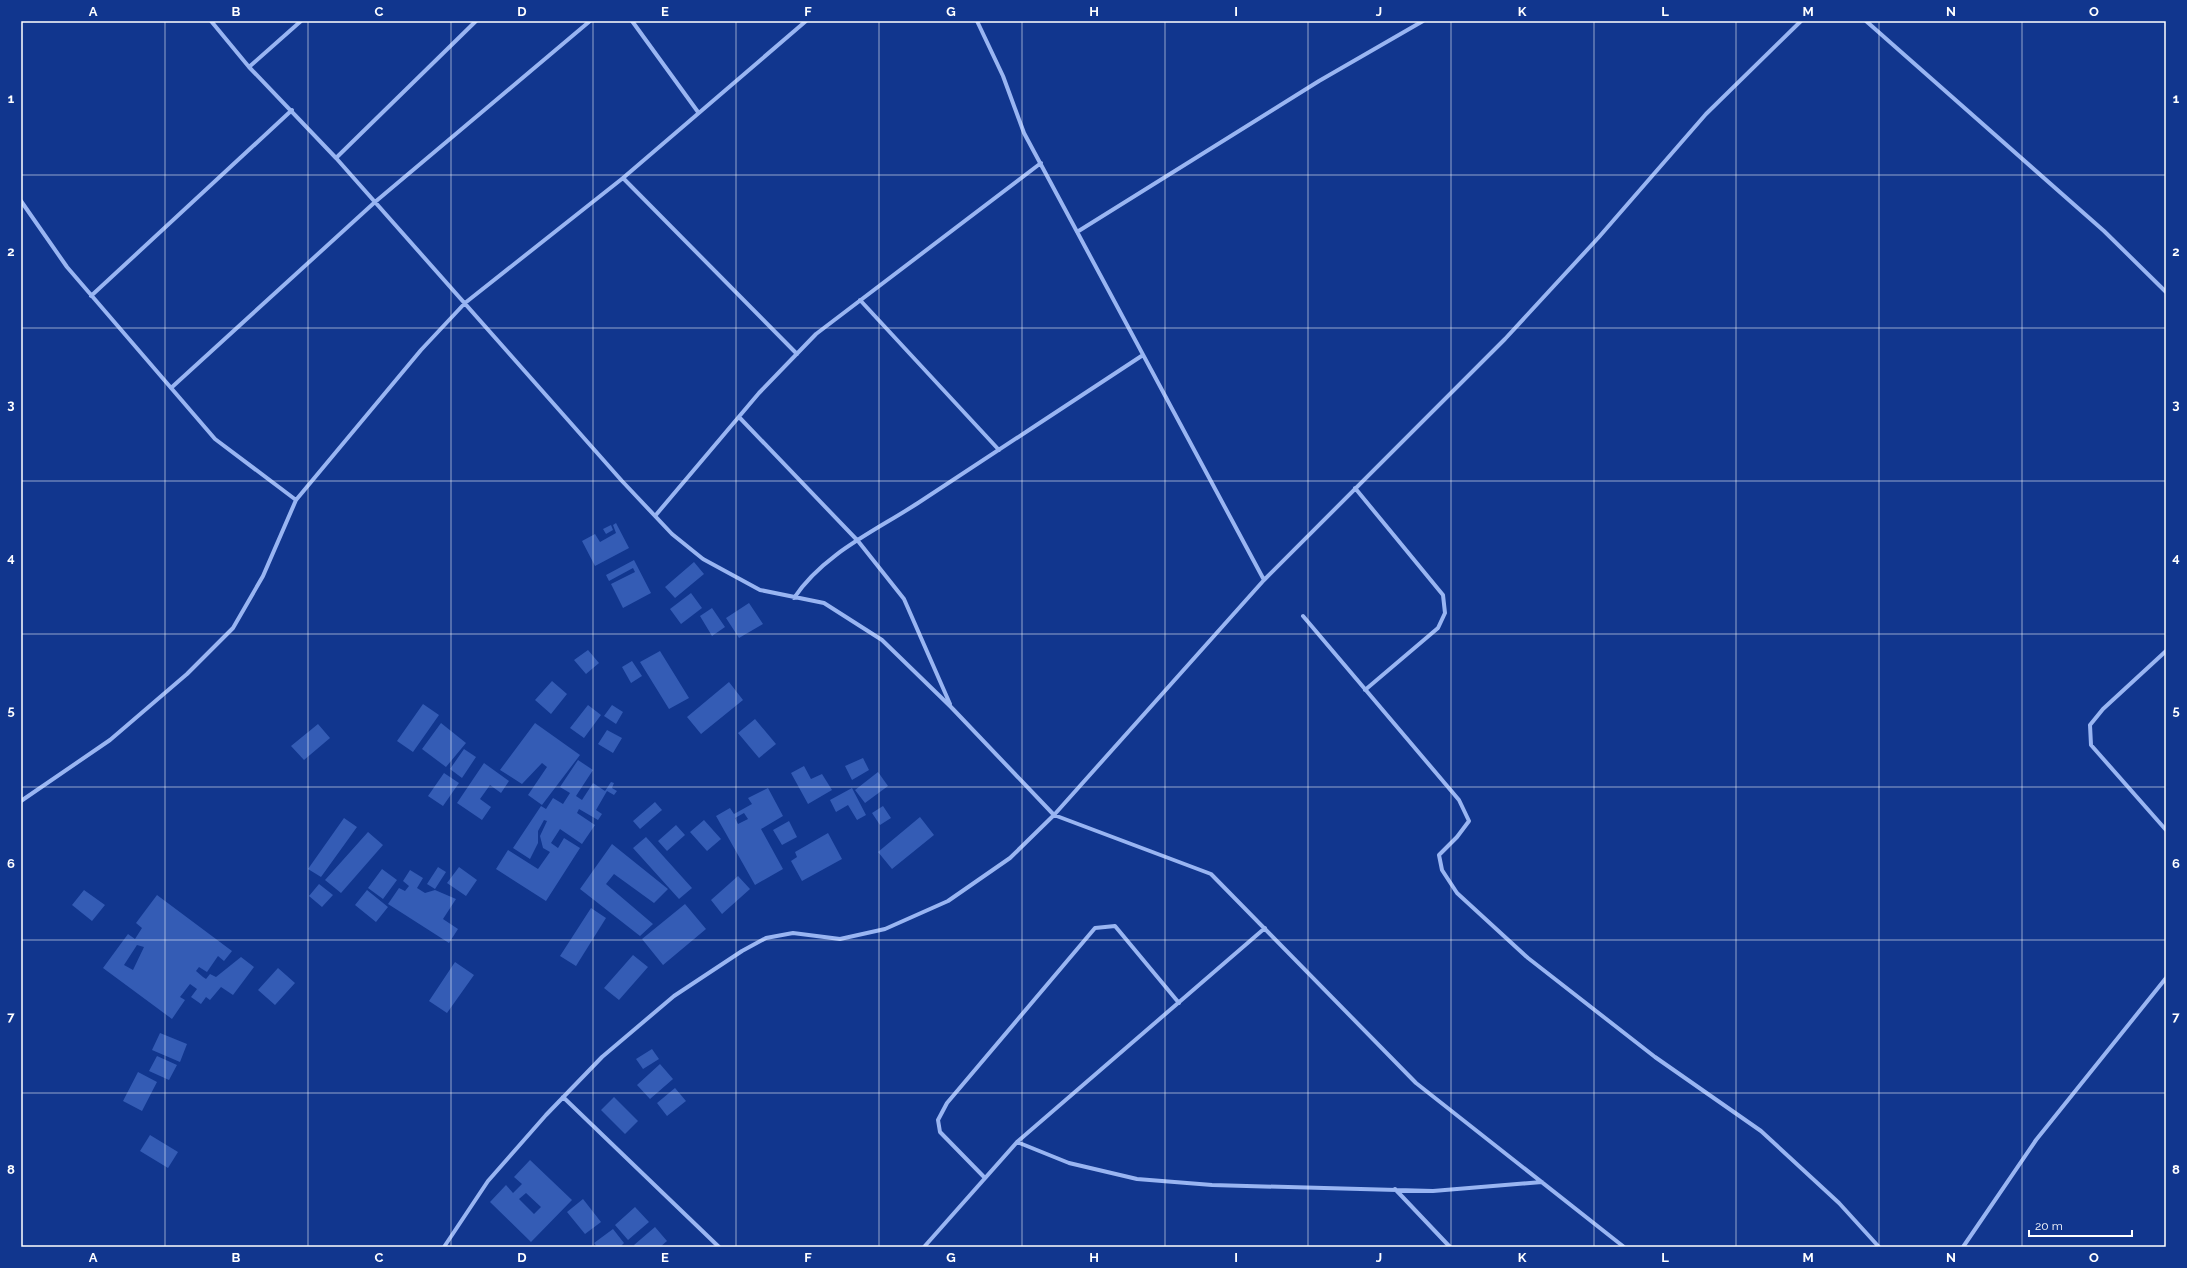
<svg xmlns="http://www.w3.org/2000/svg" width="2187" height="1268" viewBox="0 0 2187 1268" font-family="Raleway,sans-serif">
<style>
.building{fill:#345cb5;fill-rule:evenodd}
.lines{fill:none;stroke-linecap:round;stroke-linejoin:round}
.street{stroke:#99b5f2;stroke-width:4}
.grid{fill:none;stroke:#fff;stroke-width:1;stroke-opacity:0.55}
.neatline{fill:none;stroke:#fff;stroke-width:1.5}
.grid-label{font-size:13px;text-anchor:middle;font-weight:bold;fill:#fff}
</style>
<rect width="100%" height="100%" fill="#11368e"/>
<path class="building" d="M 616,523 L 629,548 L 595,566 L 582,541 L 595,534 L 600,542 L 616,533 L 613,525 Z
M 611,525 L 613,530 L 606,534 L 603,529 Z
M 634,560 L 651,593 L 623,608 L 611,584 L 635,572 L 633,568 L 609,581 L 606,575 Z
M 694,562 L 704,574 L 675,598 L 665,587 Z
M 691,593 L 702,608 L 681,624 L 670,609 Z
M 749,603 L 763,624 L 739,638 L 726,618 Z
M 712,608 L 725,627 L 712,636 L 700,616 Z
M 588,650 L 599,663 L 586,674 L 574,660 Z
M 660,651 L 689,698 L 669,709 L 640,662 Z
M 632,661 L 642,676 L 631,683 L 622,667 Z
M 552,681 L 567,694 L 551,714 L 535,700 Z
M 729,682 L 743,700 L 701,734 L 687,717 Z
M 423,704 L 439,715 L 413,752 L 397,741 Z
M 588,705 L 601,715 L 584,738 L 570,728 Z
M 612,705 L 623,712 L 616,724 L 604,716 Z
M 755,719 L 776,744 L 759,758 L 738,733 Z
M 441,723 L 466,743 L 446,767 L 422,749 Z
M 535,723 L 580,755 L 542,805 L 528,795 L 547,767 L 542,763 L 522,784 L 500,770 Z
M 318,724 L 330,738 L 304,760 L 291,746 Z
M 607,730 L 622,738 L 613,753 L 598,744 Z
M 464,749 L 476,757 L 462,778 L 450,769 Z
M 863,758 L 869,770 L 852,780 L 845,766 Z
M 578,760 L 593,770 L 576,796 L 582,800 L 593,783 L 605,791 L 611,782 L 614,783 L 612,788 L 617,791 L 614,795 L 607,791 L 596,810 L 602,814 L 598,820 L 579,809 L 577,813 L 595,825 L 582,844 L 560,829 L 551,843 L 558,848 L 564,838 L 580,848 L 546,901 L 496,869 L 508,850 L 538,869 L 550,852 L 543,848 L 540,836 L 547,821 L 544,820 L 538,831 L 538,843 L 530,859 L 513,848 L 541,806 L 546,809 L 553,798 L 563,804 L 570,793 L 560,787 Z
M 484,763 L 509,781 L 501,793 L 490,785 L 480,799 L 491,807 L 482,820 L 457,803 Z
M 804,766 L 811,779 L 822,774 L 832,790 L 808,804 L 791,773 Z
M 878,772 L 888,786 L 865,803 L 855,790 Z
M 444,773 L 459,783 L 443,806 L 428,796 Z
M 768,788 L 783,816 L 761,829 L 783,869 L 755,885 L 716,816 L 730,808 L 734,814 L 752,804 L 748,798 ZM 744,813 L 748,819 L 738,824 L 735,818 Z
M 852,788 L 866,815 L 857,820 L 848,805 L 836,812 L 830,800 Z
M 655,802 L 662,810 L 640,829 L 633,821 Z
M 883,806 L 891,818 L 880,825 L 872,813 Z
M 920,817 L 934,835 L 892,869 L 878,852 Z
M 344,818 L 357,827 L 321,877 L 308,869 Z
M 704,820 L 721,839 L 707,851 L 690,832 Z
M 789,821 L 797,837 L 782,845 L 773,830 Z
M 676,825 L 685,835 L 667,851 L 658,841 Z
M 368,832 L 383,845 L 341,893 L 325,880 Z
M 828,833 L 842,859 L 802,881 L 791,861 L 797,857 L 795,852 Z
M 646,837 L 692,888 L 679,899 L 633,848 Z
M 612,844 L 668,889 L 654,903 L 614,874 L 606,884 L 653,924 L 640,936 L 580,889 Z
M 438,867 L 446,872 L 435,889 L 427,884 Z
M 459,867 L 477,880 L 466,896 L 447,883 Z
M 382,869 L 397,880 L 383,899 L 368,888 Z
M 410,870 L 423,878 L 417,888 L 425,893 L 435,890 L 456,899 L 443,919 L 458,929 L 449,943 L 388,904 L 399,888 L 405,891 L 409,886 L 403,881 Z
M 738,876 L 750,889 L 722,914 L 711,900 Z
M 319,884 L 333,895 L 322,907 L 309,896 Z
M 84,890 L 105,905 L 92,921 L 72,905 Z
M 367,890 L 388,907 L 376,922 L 355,905 Z
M 157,895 L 232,951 L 224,961 L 218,956 L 207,972 L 199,967 L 196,971 L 203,977 L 206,979 L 210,974 L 216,977 L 241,957 L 254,967 L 233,995 L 221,987 L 210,1000 L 206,997 L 201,1004 L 191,997 L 197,989 L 190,984 L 180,997 L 185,1000 L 172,1019 L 103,968 L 128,934 L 135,939 L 142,928 L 136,923 ZM 137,945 L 144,947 L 133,970 L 124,965 Z
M 685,904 L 706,929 L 663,965 L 642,939 Z
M 591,908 L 606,918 L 576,966 L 560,956 Z
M 633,955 L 648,967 L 619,1000 L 604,988 Z
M 455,962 L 474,975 L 447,1013 L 429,1001 Z
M 278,968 L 295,983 L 275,1005 L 258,990 Z
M 160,1033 L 187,1044 L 180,1062 L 152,1050 Z
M 652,1049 L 659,1059 L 643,1069 L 636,1059 Z
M 157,1056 L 177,1065 L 169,1080 L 149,1071 Z
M 660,1064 L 673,1079 L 650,1099 L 637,1085 Z
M 138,1072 L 157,1082 L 142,1111 L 123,1101 Z
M 675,1088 L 686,1101 L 667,1116 L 657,1103 Z
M 614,1097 L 638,1121 L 625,1134 L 601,1110 Z
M 150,1135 L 178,1152 L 168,1168 L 140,1151 Z
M 530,1160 L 572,1200 L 531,1242 L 490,1202 L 506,1185 L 513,1193 L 522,1184 L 514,1177 ZM 526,1193 L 541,1207 L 534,1214 L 519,1199 Z
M 583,1199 L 601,1222 L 585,1234 L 567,1212 Z
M 635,1207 L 649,1222 L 628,1240 L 615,1225 Z
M 655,1227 L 667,1241 L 660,1247 L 635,1247 L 634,1245 Z
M 613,1229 L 624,1243 L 620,1247 L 597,1247 L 594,1243 Z"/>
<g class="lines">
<path class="street" d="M 211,21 L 249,67 L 336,158 L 622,481 L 672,534 L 703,559 L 760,590 L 824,603 L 882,640 L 951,707 L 1054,815 L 1211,874 L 1416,1083 L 1624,1247
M 632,21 L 698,112
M 977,21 L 1003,76 L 1024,133 L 1264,580
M 1866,21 L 2104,231 L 2166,292
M 249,67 L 301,21
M 336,158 L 476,21
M 623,178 L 797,354
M 21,201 L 67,267 L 215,439 L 296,500
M 1077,232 L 1319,81 L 1423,21
M 91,296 L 292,110
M 860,300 L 999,450
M 171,388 L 375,202 L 590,21
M 739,417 L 858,541 L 904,599 L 950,704
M 1355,488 L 1443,595 L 1445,613 L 1438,628 L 1365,690
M 655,516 L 759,393 L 816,334 L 1041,163
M 794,598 C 823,554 875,531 918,503 C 993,454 1068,404 1143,355
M 1303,616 L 1459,800 L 1469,821 L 1457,837 L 1439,855 L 1442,870 L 1457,893 L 1528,958 L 1655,1057 L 1761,1131 L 1839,1203 L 1879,1247
M 2166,651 L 2103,709 L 2090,725 L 2091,745 L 2166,830
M 21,801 L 110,740 L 187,674 L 233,628 L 263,576 L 296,500 L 421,350 L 465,303 L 623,178 L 806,21
M 563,1097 L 719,1247
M 1017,1142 L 1069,1163 L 1137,1179 L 1212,1185 L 1433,1191 L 1542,1182
M 985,1178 L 940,1132 L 938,1120 L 947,1103 L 1095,928 L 1115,926 L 1179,1003
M 1395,1189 L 1450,1247
M 444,1247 L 488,1181 L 546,1115 L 602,1057 L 674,996 L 742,951 L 766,938 L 793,933 L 840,939 L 885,929 L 948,901 L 1010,858 L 1054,815 L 1264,580 L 1505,339 L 1599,237 L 1706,114 L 1801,21
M 924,1247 L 1017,1142 L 1265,928
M 1963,1247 L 2036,1140 L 2166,978"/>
</g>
<path class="grid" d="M 165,21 L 165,1247M 308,21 L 308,1247M 451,21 L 451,1247M 593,21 L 593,1247M 736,21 L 736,1247M 879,21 L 879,1247M 1022,21 L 1022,1247M 1165,21 L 1165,1247M 1308,21 L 1308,1247M 1451,21 L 1451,1247M 1594,21 L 1594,1247M 1736,21 L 1736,1247M 1879,21 L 1879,1247M 2022,21 L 2022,1247M 21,175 L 2166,175M 21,328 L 2166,328M 21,481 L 2166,481M 21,634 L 2166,634M 21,787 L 2166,787M 21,940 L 2166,940M 21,1093 L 2166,1093"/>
<rect width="2187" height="1268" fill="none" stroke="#11368e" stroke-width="44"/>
<path d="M2029 1230v6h103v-6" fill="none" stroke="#ffffff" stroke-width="2"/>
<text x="2035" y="1230" font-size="12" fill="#ffffff" stroke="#11368e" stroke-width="3" paint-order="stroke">20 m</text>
<rect x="22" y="22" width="2143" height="1224" class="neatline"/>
<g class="grid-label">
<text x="93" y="16">A</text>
<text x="236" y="16">B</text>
<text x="379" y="16">C</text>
<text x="522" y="16">D</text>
<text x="665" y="16">E</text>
<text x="808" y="16">F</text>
<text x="951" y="16">G</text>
<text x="1094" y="16">H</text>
<text x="1236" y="16">I</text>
<text x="1379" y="16">J</text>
<text x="1522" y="16">K</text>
<text x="1665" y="16">L</text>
<text x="1808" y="16">M</text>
<text x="1951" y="16">N</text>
<text x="2094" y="16">O</text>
<text x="11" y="103">1</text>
<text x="2176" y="103">1</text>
<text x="11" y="256">2</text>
<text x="2176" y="256">2</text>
<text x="11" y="409">3</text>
<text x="2176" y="409">3</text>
<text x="11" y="562">4</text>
<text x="2176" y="562">4</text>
<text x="11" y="715">5</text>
<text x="2176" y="715">5</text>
<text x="11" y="868">6</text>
<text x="2176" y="868">6</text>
<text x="11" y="1021">7</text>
<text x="2176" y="1021">7</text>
<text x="11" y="1174">8</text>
<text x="2176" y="1174">8</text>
<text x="93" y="1262">A</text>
<text x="236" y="1262">B</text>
<text x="379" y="1262">C</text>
<text x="522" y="1262">D</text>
<text x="665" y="1262">E</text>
<text x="808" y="1262">F</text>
<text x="951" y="1262">G</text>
<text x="1094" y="1262">H</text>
<text x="1236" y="1262">I</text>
<text x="1379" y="1262">J</text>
<text x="1522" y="1262">K</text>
<text x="1665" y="1262">L</text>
<text x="1808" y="1262">M</text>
<text x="1951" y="1262">N</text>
<text x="2094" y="1262">O</text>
</g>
</svg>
